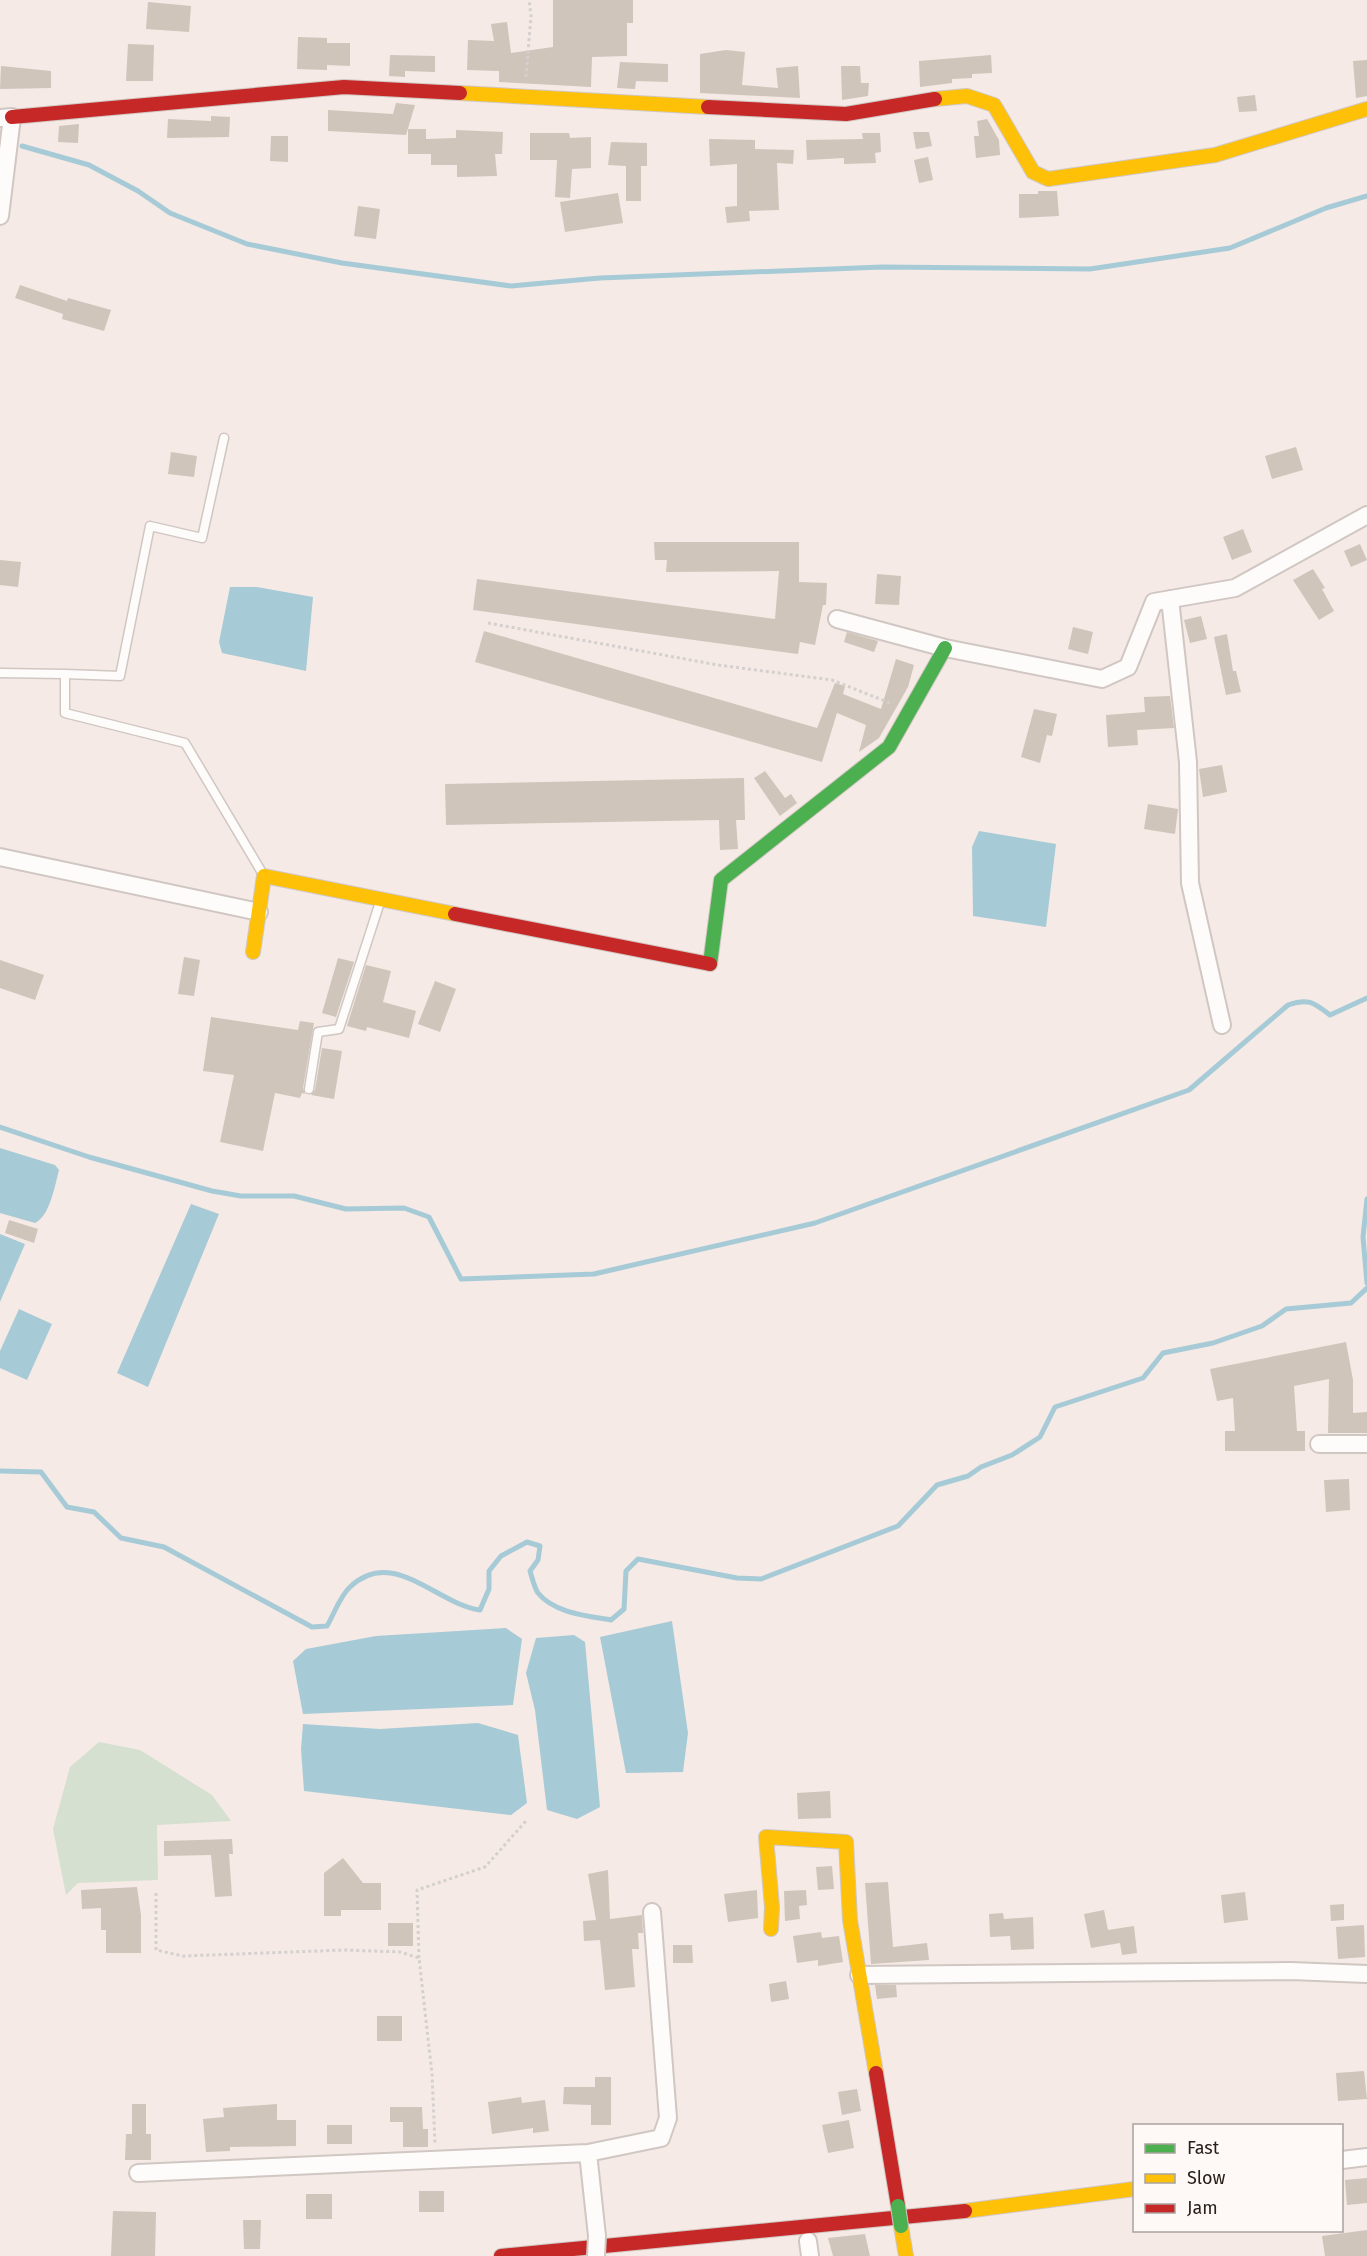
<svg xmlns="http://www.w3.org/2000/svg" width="1367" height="2256" viewBox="0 0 1367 2256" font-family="'Fira Sans',sans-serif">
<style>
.green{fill:#d5e0d1}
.water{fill:#a7cad7}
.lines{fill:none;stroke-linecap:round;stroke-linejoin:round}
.stream{stroke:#a7cad7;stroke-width:5}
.building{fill:#d0c5bb}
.lane-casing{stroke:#d0c7c2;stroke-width:11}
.street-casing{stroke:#d0c7c2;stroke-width:20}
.fast-casing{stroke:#d0c7c2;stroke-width:16}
.slow-casing{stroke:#d0c7c2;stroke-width:16}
.jam-casing{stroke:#d0c7c2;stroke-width:16}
.path{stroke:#d4d0cf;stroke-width:3;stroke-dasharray:3 3;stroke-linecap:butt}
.lane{stroke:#fefcfb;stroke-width:8}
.street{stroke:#fefcfb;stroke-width:16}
.fast{stroke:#4caf50;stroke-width:14}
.slow{stroke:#ffc107;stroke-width:14}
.jam{stroke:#c62828;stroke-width:14}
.street-bridge-casing{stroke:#d0c7c2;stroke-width:20;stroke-linecap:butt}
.fast-bridge-casing{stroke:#d0c7c2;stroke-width:16;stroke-linecap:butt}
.street-bridge{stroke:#fefcfb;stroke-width:16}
.fast-bridge{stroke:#4caf50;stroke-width:14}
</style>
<rect width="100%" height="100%" fill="#f5eae5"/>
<path class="green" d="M 99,1742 L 140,1750 L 212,1795 L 231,1821 L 157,1825 L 158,1880 L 78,1883 L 66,1895 L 53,1829 L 70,1767 Z"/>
<path class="water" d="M 230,587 L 257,587 L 313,597 L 306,671 L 222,653 L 219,642 Z
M 979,831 L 1056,844 L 1046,927 L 973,916 L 972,847 Z
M 0,1148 L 55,1165 L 59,1170 C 55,1185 50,1216 35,1223 L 0,1213 Z
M 191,1204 L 219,1214 L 148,1387 L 117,1373 Z
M 0,1234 L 25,1244 L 0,1302 Z
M 19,1309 L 52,1324 L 27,1380 L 0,1368 L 0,1351 Z
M 672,1621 L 688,1733 L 683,1772 L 626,1773 L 600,1637 Z
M 506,1628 L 522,1639 L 513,1705 L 303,1714 L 293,1661 L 306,1649 L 376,1636 Z
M 574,1635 L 585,1642 L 600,1807 L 577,1819 L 547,1810 L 535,1710 L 526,1673 L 536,1638 Z
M 478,1723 L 518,1735 L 527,1803 L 511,1815 L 304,1791 L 301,1749 L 303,1724 L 380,1729 Z"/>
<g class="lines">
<path class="stream" d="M 22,146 L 89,165 L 138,191 L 170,213 L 247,244 L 342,263 L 511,286 L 600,278 L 882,267 L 1090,269 L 1230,248 L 1326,208 L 1367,196
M 0,1127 L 89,1157 L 212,1191 L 241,1196 L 294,1196 L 346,1209 L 404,1208 L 429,1217 L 461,1279 L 594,1274 L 815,1223 L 1189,1090 L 1288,1005 C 1308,998 1313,1002 1330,1015 L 1367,998
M 1367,1199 L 1363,1237 L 1367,1283
M 0,1471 L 41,1472 L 67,1507 L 94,1512 L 121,1538 L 164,1547 L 312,1627 L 327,1626 C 334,1614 340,1596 350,1587 C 393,1546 436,1604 480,1610 L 489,1589 L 489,1571 L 501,1556 L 527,1542 L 540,1546 L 538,1560 L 530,1571 C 532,1577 534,1587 538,1593 C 554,1613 588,1616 611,1620 L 624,1609 L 626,1571 L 638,1559 L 737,1578 L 761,1579 L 898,1526 L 937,1485 L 968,1476 L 981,1467 L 1012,1455 L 1040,1437 L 1055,1407 L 1143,1378 L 1163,1353 L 1213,1343 L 1262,1326 L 1286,1309 L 1351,1303 L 1367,1288"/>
</g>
<path class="building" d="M 553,0 L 633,0 L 633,23 L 627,23 L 627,56 L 592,57 L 591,87 L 499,82 L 499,71 L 467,70 L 468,40 L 494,41 L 491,24 L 507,22 L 511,53 L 553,47 Z
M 148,2 L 191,6 L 189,32 L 146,29 Z
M 298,37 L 327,38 L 327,43 L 350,43 L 350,66 L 327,65 L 327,70 L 297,69 Z
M 128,44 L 154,45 L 153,81 L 126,81 Z
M 726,50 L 745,52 L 742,85 L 778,88 L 776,68 L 798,66 L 800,98 L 700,93 L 700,54 Z
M 390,55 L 435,56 L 435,72 L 405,71 L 405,77 L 389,76 Z
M 991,55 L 992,73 L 972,74 L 972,78 L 952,79 L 952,83 L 920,87 L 919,61 Z
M 1367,60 L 1367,96 L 1356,98 L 1353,61 Z
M 620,62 L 668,64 L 668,82 L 636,81 L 635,89 L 617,88 Z
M 1,66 L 51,71 L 51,88 L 0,89 Z
M 841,66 L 860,66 L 861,83 L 869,83 L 868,96 L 842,100 Z
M 1255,95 L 1257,111 L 1239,112 L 1237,97 Z
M 396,103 L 415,105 L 406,135 L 328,131 L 328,110 L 393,114 Z
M 211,116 L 230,117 L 229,137 L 167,138 L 168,119 L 211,121 Z
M 987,119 L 999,140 L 1000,155 L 976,158 L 974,136 L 979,136 L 977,121 Z
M 79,124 L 78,143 L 58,142 L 59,126 Z
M 408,129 L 426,129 L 426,139 L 456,138 L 456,130 L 503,132 L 502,154 L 495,154 L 497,176 L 457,177 L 457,165 L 431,165 L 431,154 L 408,154 Z
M 913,132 L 929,132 L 932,146 L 916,149 Z
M 530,133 L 569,133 L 570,138 L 591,137 L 591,168 L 572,169 L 570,198 L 555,197 L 557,160 L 530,160 Z
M 862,133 L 880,133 L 881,152 L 875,153 L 876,163 L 844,164 L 844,158 L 807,160 L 806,140 L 863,139 Z
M 271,136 L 288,136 L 288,162 L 270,161 Z
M 709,139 L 755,140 L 755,149 L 794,150 L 793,164 L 777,163 L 779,210 L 749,211 L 750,221 L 727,223 L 725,207 L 737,206 L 737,164 L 710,166 Z
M 611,142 L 647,143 L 647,166 L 641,166 L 641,201 L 626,201 L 626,166 L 608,165 Z
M 928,157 L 933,180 L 919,183 L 914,160 Z
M 1038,191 L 1057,191 L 1059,216 L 1019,218 L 1019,194 L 1038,194 Z
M 618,193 L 623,223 L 565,232 L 560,202 Z
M 358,206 L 380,209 L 376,239 L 354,236 Z
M 20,285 L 67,301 L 68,298 L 111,310 L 104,331 L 62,319 L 63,314 L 15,298 Z
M 1296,447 L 1303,470 L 1272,479 L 1265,456 Z
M 171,452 L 197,456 L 194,477 L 168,474 Z
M 1243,529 L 1252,552 L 1232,560 L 1223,537 Z
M 654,542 L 799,542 L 799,582 L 827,583 L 826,605 L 823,605 L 815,645 L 800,642 L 798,654 L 473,610 L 477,579 L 775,619 L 779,571 L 666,572 L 667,560 L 655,560 Z
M 1360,544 L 1367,560 L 1351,567 L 1344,551 Z
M 0,560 L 21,562 L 18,587 L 0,585 Z
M 1313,569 L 1325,588 L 1322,589 L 1334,611 L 1319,620 L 1293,580 Z
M 877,574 L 901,576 L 899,605 L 875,604 Z
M 1201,616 L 1207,639 L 1190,643 L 1184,620 Z
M 1073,627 L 1093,632 L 1088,654 L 1068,649 Z
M 484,631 L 817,728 L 835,683 L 845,686 L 843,694 L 881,709 L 896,659 L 914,665 L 908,687 L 879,738 L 859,752 L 866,725 L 837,713 L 822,762 L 475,662 Z
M 847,632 L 878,641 L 874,652 L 844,642 Z
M 1227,634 L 1233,671 L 1236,671 L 1241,692 L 1226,695 L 1214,637 Z
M 1170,696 L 1174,728 L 1137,730 L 1138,745 L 1108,747 L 1106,715 L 1145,712 L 1144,697 Z
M 1034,709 L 1057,714 L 1052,736 L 1047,735 L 1040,763 L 1021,757 Z
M 1222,765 L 1227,792 L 1203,797 L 1199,769 Z
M 765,771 L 785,798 L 791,794 L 797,803 L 780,816 L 754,778 Z
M 744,778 L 745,820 L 736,820 L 738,849 L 720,850 L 719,820 L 446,825 L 445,784 Z
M 1148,804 L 1178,809 L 1175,834 L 1144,829 Z
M 184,957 L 200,960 L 194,996 L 178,994 Z
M 338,958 L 354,962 L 336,1017 L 322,1013 Z
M 0,960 L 44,975 L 35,1000 L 0,988 Z
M 366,965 L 391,971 L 383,1002 L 416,1011 L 409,1038 L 367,1027 L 366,1031 L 347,1026 Z
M 435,981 L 456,989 L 440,1032 L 418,1024 Z
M 211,1017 L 298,1030 L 300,1021 L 314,1023 L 303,1088 L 305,1094 L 302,1093 L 300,1098 L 275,1093 L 263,1151 L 220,1142 L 234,1075 L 203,1071 Z
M 322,1048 L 342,1051 L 334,1099 L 311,1095 L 315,1090 Z
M 9,1220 L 38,1229 L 34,1243 L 5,1233 Z
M 1346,1342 L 1353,1380 L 1353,1413 L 1367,1412 L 1367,1433 L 1328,1433 L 1329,1379 L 1294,1386 L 1297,1431 L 1305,1431 L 1305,1451 L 1225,1451 L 1225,1431 L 1235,1431 L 1233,1398 L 1217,1401 L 1210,1369 Z
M 1349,1479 L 1350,1510 L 1326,1512 L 1324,1480 Z
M 830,1791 L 831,1818 L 798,1819 L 797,1793 Z
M 232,1839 L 233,1854 L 229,1854 L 232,1896 L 215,1897 L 211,1855 L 164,1856 L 164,1841 Z
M 343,1858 L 363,1883 L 381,1883 L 381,1910 L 341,1910 L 341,1916 L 324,1916 L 324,1873 Z
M 832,1866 L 834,1889 L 818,1890 L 816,1867 Z
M 608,1870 L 610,1919 L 642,1915 L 643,1933 L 638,1933 L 639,1949 L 632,1949 L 635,1987 L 605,1990 L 600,1940 L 584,1941 L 583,1921 L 596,1920 L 588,1874 Z
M 888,1882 L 893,1947 L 927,1943 L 929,1960 L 871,1964 L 865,1883 Z
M 137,1887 L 141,1915 L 141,1953 L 106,1953 L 106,1930 L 101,1930 L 101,1908 L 82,1909 L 81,1890 Z
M 757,1890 L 758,1918 L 728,1922 L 724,1894 Z
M 806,1890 L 807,1905 L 799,1906 L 800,1919 L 785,1921 L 784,1891 Z
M 1245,1892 L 1248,1920 L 1224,1923 L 1221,1895 Z
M 1344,1904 L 1344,1920 L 1331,1921 L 1330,1905 Z
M 1104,1910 L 1108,1930 L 1134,1926 L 1137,1953 L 1122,1955 L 1120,1943 L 1091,1948 L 1084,1914 Z
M 1003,1913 L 1004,1919 L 1033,1917 L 1034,1949 L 1011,1950 L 1010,1936 L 990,1937 L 989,1914 Z
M 388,1923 L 413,1923 L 413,1946 L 388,1946 Z
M 1364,1925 L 1365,1957 L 1338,1959 L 1336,1927 Z
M 821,1932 L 822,1938 L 839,1936 L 843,1962 L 818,1966 L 818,1960 L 797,1963 L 793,1936 Z
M 673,1945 L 692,1945 L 693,1963 L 673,1963 Z
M 786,1981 L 789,1999 L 771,2002 L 769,1984 Z
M 875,1985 L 896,1985 L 897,1997 L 877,1999 Z
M 377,2016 L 402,2016 L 402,2041 L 377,2041 Z
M 1364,2071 L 1367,2099 L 1338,2101 L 1336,2073 Z
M 595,2077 L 611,2077 L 611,2125 L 591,2125 L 591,2105 L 563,2104 L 564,2087 L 595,2087 Z
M 857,2089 L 861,2111 L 842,2115 L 838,2092 Z
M 521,2097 L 522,2103 L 545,2100 L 549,2131 L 533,2133 L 533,2128 L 492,2134 L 488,2102 Z
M 132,2104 L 146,2104 L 146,2134 L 151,2134 L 151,2160 L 125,2160 L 126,2134 L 132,2134 Z
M 277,2104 L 277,2120 L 296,2120 L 296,2146 L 230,2147 L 230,2151 L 206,2152 L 203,2119 L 224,2117 L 223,2108 Z
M 390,2107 L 422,2107 L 423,2129 L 428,2129 L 428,2147 L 403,2147 L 403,2122 L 390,2122 Z
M 849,2120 L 854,2148 L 828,2153 L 822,2125 Z
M 327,2125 L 352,2125 L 352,2144 L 327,2144 Z
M 1367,2178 L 1367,2203 L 1347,2205 L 1345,2180 Z
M 419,2191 L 444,2191 L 444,2212 L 419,2212 Z
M 306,2194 L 332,2194 L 332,2219 L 306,2219 Z
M 113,2211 L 156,2212 L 155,2256 L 111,2256 Z
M 243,2220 L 261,2220 L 260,2249 L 244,2249 Z
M 1367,2230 L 1367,2256 L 1325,2256 L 1322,2236 Z
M 865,2234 L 870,2256 L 833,2256 L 828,2238 Z"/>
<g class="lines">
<g class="lane-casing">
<path id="lane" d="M 0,673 L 65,674 L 65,713 L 185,743 L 264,876
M 65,674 L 120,676 L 150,526 L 202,538 L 224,438
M 309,1089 L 318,1032 L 339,1029 L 381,899"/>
</g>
<g class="street-casing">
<path id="street" d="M 0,118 L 12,117 L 0,216
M 1170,599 L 1188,762 L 1190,883 L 1222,1025
M 837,619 L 945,648 L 1102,679 L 1128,667 L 1154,602 L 1235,588 L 1367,515
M 0,857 L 259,912
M 1319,1444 L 1367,1444
M 859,1975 L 1291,1971 L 1367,1974
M 588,2153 L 661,2138 L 668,2118 L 652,1912
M 1342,2160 L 1367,2157
M 138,2173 L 588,2153 L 597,2236
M 808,2241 L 810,2256"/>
</g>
<g class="fast-casing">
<path id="fast" d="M 710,964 L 721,880 L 889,747 L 945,648"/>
</g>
<g class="slow-casing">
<path id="slow" d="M 460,93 L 708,107
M 935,99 L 967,96 L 994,105 L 1033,172 L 1048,179 L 1215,155 L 1367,109
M 253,952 L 264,876 L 455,914
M 771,1929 L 772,1907 L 766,1837 L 846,1842 L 850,1920 L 876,2073
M 965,2211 L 1134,2189
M 901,2226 L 906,2256"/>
</g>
<g class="jam-casing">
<path id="jam" d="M 708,107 L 846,114 L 935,99
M 12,117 L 344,87 L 460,93
M 455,914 L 710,964
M 876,2073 L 898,2206
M 501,2256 L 965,2211"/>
</g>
<path class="path" d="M 526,77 L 531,16 L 529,0
M 488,623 L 718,665 L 832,680 L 890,703
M 156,1893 L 156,1950 L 183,1956 L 345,1950 L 400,1952 L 419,1958 L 432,2074 L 435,2144
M 419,1958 L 417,1890 L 485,1867 L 526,1821"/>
<use href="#lane" class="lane"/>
<use href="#street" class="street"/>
<use href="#fast" class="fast"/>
<use href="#slow" class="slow"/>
<use href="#jam" class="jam"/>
<g class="street-bridge-casing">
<path id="street-bridge" d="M 596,2256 L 597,2236"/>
</g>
<g class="fast-bridge-casing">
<path id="fast-bridge" d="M 898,2206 L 901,2226"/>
</g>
<use href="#street-bridge" class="street-bridge"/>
<use href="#fast-bridge" class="fast-bridge"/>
</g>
<rect x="1133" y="2124" width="210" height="108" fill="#fef9f6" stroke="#a9a29e" stroke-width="1.5"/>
<rect x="1145" y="2144" width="30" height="9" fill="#4caf50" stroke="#a9a29e" stroke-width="1.5"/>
<text x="1187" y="2154" font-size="18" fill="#29201b">Fast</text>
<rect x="1145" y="2174" width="30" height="9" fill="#ffc107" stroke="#a9a29e" stroke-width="1.5"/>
<text x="1187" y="2184" font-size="18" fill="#29201b">Slow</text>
<rect x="1145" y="2204" width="30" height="9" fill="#c62828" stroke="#a9a29e" stroke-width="1.5"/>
<text x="1187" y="2214" font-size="18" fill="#29201b">Jam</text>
</svg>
